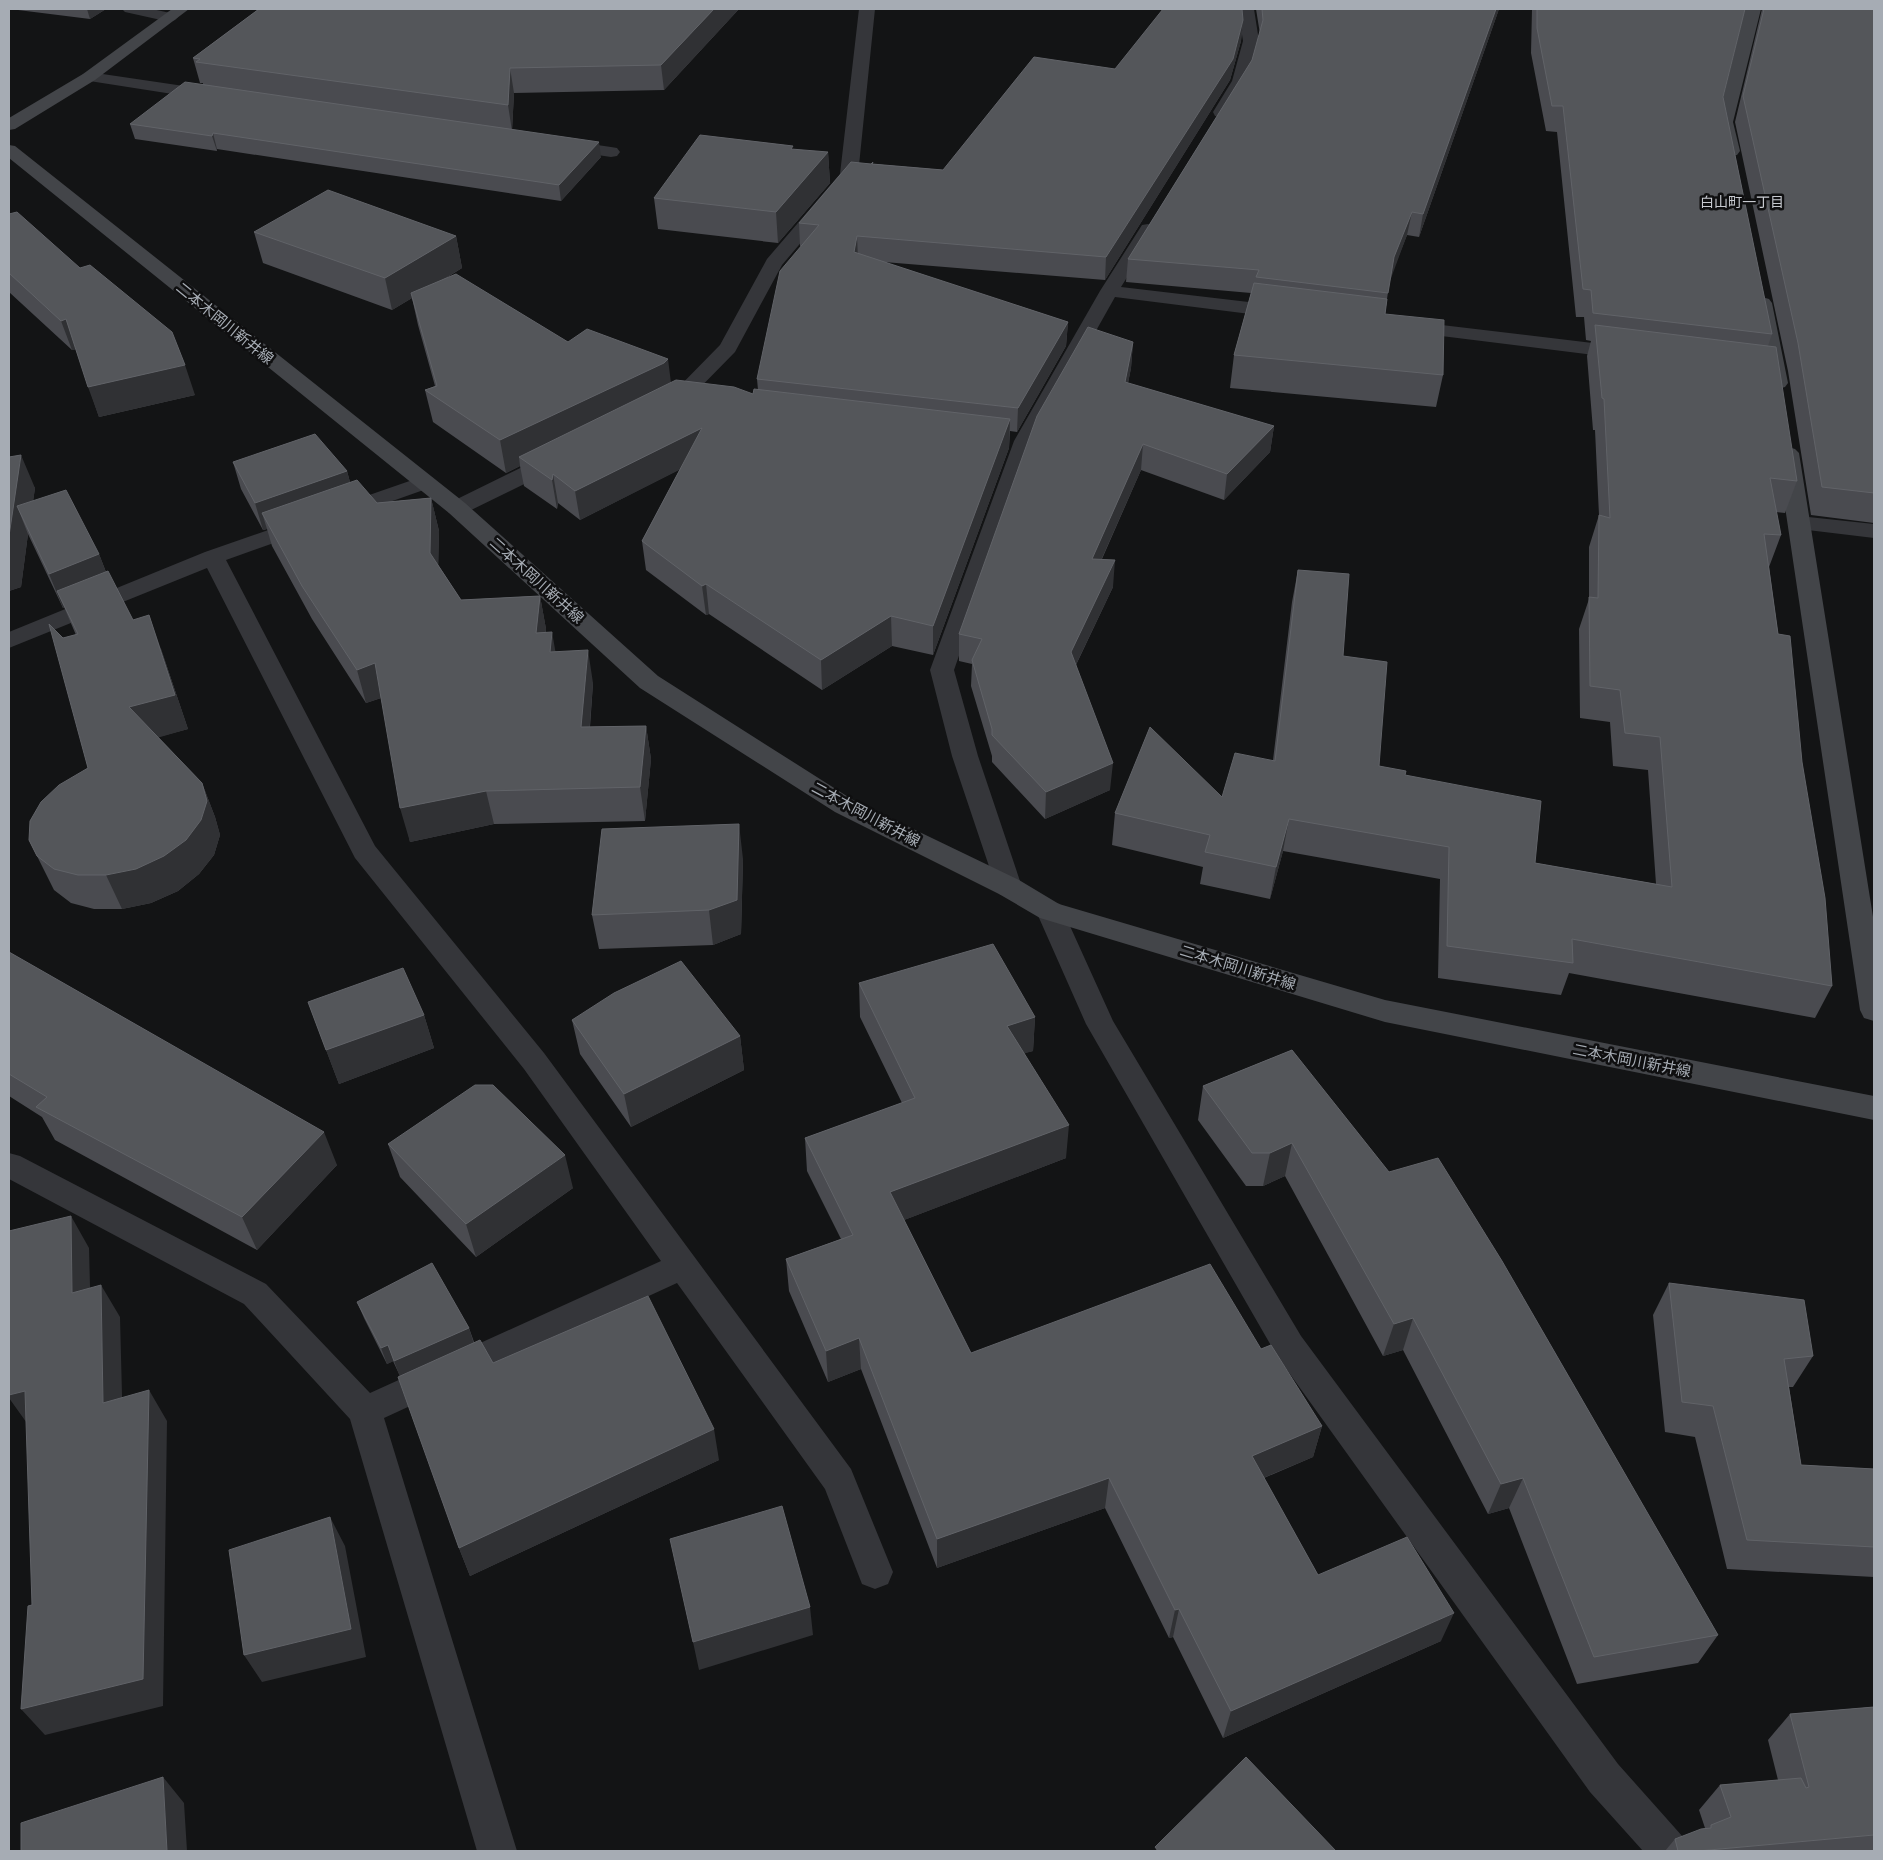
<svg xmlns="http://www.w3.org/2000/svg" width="1883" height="1860" viewBox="0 0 1883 1860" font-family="Quicksand,'Noto Sans JP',sans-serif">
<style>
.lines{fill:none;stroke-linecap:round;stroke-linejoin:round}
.street{fill:#35363a;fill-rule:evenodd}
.secondary{fill:#434549;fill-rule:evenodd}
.wall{fill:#4a4b50}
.shaded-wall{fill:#303134}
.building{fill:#54565a;stroke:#616368}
.labels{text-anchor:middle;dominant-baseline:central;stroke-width:5;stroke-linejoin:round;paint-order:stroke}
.far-neighbourhood-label{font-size:14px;fill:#c7cad0;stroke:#0f0f10}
.street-label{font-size:15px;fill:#a6acb4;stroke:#0f0f10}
</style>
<rect width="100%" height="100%" fill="#131415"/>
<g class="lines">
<path class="street" d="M 122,9 L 152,9 L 175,14 L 178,17 L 175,20 L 170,22 L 125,12 Z
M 859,9 L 875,9 L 858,175 L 782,265 L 735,352 L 683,405 L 665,412 L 658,410 L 655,406 L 658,402 L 669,397 L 720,345 L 767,259 L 840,174 Z
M 1238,9 L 1254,9 L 1259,41 L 1248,81 L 1227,116 L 1215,116 L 1213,112 L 1232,81 L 1243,41 Z
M 89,72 L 211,90 L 217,92 L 219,95 L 217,98 L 211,100 L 83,80 L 81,77 L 83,74 Z
M 563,140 L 611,147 L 617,148 L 620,152 L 617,156 L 611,157 L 557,149 L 554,145 L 557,141 Z
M 1148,224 L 1154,225 L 1157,229 L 1121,287 L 1283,306 L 1290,308 L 1293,312 L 1290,316 L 1283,318 L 1115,297 L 1034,441 L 954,670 L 978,756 L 1022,887 L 1019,894 L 1009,897 L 999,894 L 996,887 L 952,756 L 930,670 L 1014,441 L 1100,291 L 1142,225 Z
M 1408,321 L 1626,347 L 1633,349 L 1636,353 L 1633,357 L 1626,359 L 1401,331 L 1398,327 L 1401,323 Z
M 555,454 L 563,455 L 566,460 L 563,465 L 465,513 L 457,515 L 449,513 L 446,508 L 449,503 L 547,455 Z
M 424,476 L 432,477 L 435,482 L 432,487 L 226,560 L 375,846 L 544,1053 L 851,1469 L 893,1572 L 888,1584 L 875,1589 L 862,1584 L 825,1489 L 677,1283 L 384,1418 L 517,1851 L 477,1851 L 350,1419 L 244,1304 L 9,1179 L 9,1153 L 20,1156 L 266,1284 L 370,1393 L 661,1261 L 524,1069 L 355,858 L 207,568 L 9,648 L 9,632 L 205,552 Z
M 1799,516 L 1874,524 L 1874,538 L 1791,528 L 1788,523 L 1791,518 Z
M 1050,901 L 1060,904 L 1113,1021 L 1301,1336 L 1618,1764 L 1683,1837 L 1689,1851 L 1643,1851 L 1590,1792 L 1277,1356 L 1086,1024 L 1036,911 L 1040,904 Z"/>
<path class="secondary" d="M 172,9 L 189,9 L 95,80 L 15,129 L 9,130 L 9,118 L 83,74 Z
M 1745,9 L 1761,9 L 1733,122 L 1740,151 L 1737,155 L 1731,156 L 1725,155 L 1722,151 L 1717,122 Z
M 9,145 L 15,146 L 465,503 L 658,676 L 853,800 L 1019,880 L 1059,904 L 1385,1000 L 1874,1096 L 1874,1120 L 1385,1022 L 1040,918 L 999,894 L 835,812 L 640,688 L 449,513 L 9,158 Z
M 1762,297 L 1769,299 L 1772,303 L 1788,383 L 1785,387 L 1778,389 L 1771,387 L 1768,383 L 1752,303 L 1755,299 Z
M 1788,447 L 1795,449 L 1799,453 L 1874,923 L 1874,1021 L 1864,1018 L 1860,1010 L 1777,453 L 1781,449 Z"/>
</g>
<path class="wall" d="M 10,9 L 106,9 L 90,19 Z
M 259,9 L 739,9 L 664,90 L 514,93 L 512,130 L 601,157 L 561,201 L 217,149 L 217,151 L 135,139 L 130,124 L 203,85 L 203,83 L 200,83 L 193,58 Z
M 1256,9 L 1499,9 L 1419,237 L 1407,235 L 1390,278 L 1387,299 L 1385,314 L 1443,375 L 1436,407 L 1230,388 L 1234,355 L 1251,293 L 1126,282 L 1128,259 L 1252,60 L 1260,34 Z
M 1532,9 L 1745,9 L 1723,97 L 1772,334 L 1768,346 L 1797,481 L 1785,513 L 1776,512 L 1781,535 L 1769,567 L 1778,634 L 1802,762 L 1832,986 L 1815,1018 L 1569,973 L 1561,995 L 1438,978 L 1440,879 L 1283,851 L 1270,899 L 1200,884 L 1203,867 L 1112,845 L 1115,813 L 1222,797 L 1273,760 L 1292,602 L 1298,570 L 1343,656 L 1379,766 L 1405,775 L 1535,863 L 1656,884 L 1648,770 L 1613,766 L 1610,722 L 1580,718 L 1579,629 L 1589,599 L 1589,547 L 1599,515 L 1595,430 L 1593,430 L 1587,356 L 1591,341 L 1586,340 L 1584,317 L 1576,317 L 1557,132 L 1546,131 L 1531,53 Z
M 1762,9 L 1874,9 L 1874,523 L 1811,515 L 1788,371 L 1735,122 Z
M 1243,20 L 1241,41 L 1230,80 L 1105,280 L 884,262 L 1068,322 L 1066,346 L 1017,432 L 1010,431 L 1009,448 L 933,655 L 892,646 L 822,690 L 709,614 L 706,615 L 646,570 L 642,541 L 680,469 L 580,520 L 558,503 L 557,509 L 524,486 L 520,466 L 506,473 L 433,422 L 425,390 L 435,386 L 418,325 L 412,298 L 392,310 L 263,263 L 254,232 L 456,236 L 462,268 L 443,280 L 568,342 L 671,383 L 753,394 L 758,390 L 757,379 L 801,246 L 800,246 L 799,223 L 873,162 L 873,164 L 943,170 L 1115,69 Z
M 828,152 L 830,183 L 778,243 L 658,229 L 654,198 Z
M 9,214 L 195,395 L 99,417 L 76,349 L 72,350 L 9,292 Z
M 1133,342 L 1131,368 L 1128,383 L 1274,426 L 1270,452 L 1224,500 L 1141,470 L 1102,559 L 1113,587 L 1076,665 L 1110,790 L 1045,819 L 992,762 L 992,756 L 971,686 L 972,664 L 959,661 L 959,634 Z
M 9,457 L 35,488 L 33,501 L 99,554 L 106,572 L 133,620 L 161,649 L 188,729 L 158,737 L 202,783 L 215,817 L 220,835 L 214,855 L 199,874 L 178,891 L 151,903 L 122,909 L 94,909 L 71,903 L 54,890 L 29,840 L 88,768 L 63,638 L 76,635 L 64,607 L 63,608 L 28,534 L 21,587 L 9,591 Z
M 233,462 L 347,471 L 350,482 L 377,503 L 431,498 L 439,531 L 438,565 L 461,600 L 540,596 L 546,629 L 546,633 L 555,651 L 593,683 L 590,727 L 646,726 L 651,759 L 645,821 L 494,824 L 410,842 L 381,698 L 366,703 L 312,619 L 272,546 L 267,529 L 263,530 L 241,489 Z
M 743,859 L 741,934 L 713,945 L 599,949 L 592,915 Z
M 9,952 L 337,1165 L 257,1250 L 55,1140 L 42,1117 L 9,1096 Z
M 859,983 L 1035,1017 L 1033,1051 L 1024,1053 L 1066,1158 L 904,1220 L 971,1353 L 1261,1349 L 1322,1426 L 1313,1457 L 1264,1478 L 1318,1575 L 1441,1641 L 1223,1738 L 1173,1637 L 1169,1638 L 1105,1508 L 937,1568 L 861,1369 L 828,1382 L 789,1291 L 786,1259 L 841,1239 L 807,1171 L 805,1138 L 902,1103 L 860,1017 Z
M 308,1002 L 424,1015 L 434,1048 L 339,1084 Z
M 572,1020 L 740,1036 L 744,1070 L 631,1127 L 580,1054 Z
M 1292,1050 L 1718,1635 L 1698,1663 L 1577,1684 L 1509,1508 L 1488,1514 L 1403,1350 L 1383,1356 L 1285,1176 L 1263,1186 L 1246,1186 L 1198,1120 L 1203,1086 Z
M 388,1144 L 573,1188 L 476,1257 L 400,1177 Z
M 1669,1283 L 1813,1356 L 1793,1387 L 1789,1387 L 1801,1465 L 1874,1469 L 1874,1577 L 1727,1569 L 1695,1437 L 1665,1432 L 1653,1315 Z
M 357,1302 L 469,1328 L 474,1342 L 493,1363 L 719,1460 L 470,1576 L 459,1548 L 400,1376 L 393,1361 L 387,1364 L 364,1318 Z
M 1874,1707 L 1874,1851 L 1665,1851 L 1675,1839 L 1705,1828 L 1699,1810 L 1720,1785 L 1778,1780 L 1768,1740 L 1790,1714 Z"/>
<path class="shaded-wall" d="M 87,9 L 106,9 L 90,19 Z
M 714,9 L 739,9 L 664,90 L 661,65 Z
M 1496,9 L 1499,9 L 1419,237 L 1423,214 Z
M 1243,20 L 1241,41 L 1230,80 L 1105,280 L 1106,257 Z
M 510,68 L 514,93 L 512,131 L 508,105 Z
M 213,133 L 217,149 L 217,151 L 212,136 Z
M 599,142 L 601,157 L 561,201 L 559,185 Z
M 828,152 L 830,183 L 778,243 L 776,212 Z
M 1412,212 L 1407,235 L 1390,281 L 1394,257 Z
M 456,236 L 462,268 L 392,310 L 385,278 Z
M 857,236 L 858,259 L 854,252 Z
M 66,319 L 77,349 L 72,350 L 61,321 Z
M 1068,322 L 1066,346 L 1017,432 L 1018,408 Z
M 1133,342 L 1131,368 L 1123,408 L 1125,382 Z
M 668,359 L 672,391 L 519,457 L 520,466 L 506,473 L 500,440 Z
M 185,365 L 195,395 L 99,417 L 88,387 Z
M 1010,419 L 1009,448 L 933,655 L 933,626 Z
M 1274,426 L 1270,452 L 1224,500 L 1227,474 Z
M 702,428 L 705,457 L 580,520 L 575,491 Z
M 1143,444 L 1141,470 L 1090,585 L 1092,559 Z
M 21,455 L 35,488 L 29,531 L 17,506 L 28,534 L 21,587 L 9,591 L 9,536 Z
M 347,471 L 354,498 L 262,513 L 267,529 L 263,530 L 255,503 Z
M 553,474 L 558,503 L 557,509 L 552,480 Z
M 431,498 L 439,531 L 438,586 L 430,553 Z
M 99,554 L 112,588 L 57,591 L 64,607 L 63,608 L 49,574 Z
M 1115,560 L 1113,587 L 1069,679 L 1071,652 Z
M 706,584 L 709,614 L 706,615 L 702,586 Z
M 540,596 L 546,629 L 543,666 L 536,633 Z
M 149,615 L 161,649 L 188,729 L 143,742 L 129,707 Z
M 891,616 L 892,646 L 822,690 L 821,660 Z
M 552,632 L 558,666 L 550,652 Z
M 588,650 L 593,683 L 587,761 L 581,727 Z
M 375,663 L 384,697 L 366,703 L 357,670 Z
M 646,726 L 651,759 L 645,821 L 640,787 Z
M 1113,763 L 1110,790 L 1045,819 L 1046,792 Z
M 202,783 L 215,817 L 220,835 L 214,855 L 199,874 L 178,891 L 151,903 L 122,909 L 106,875 Z
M 486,791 L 494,824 L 410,842 L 400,808 Z
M 1289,819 L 1283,851 L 1270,899 L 1276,867 Z
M 739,824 L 743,859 L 741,934 L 713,945 L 709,910 Z
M 424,1015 L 434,1048 L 339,1084 L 326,1050 Z
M 1035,1017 L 1033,1051 L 1006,1059 L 1007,1026 Z
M 740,1036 L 744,1070 L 631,1127 L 624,1094 Z
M 1069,1125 L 1066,1158 L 891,1225 L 890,1192 Z
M 324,1132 L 337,1165 L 257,1250 L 242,1217 Z
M 1292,1143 L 1285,1176 L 1263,1186 L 1270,1153 Z
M 565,1155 L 573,1188 L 476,1257 L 466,1224 Z
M 71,1216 L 89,1248 L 91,1324 L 72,1293 Z
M 101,1285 L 120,1317 L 123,1434 L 103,1403 Z
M 1413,1318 L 1403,1350 L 1383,1356 L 1394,1324 Z
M 469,1328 L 474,1344 L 400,1377 L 394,1361 Z
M 859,1338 L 861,1369 L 828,1382 L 826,1351 Z
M 388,1345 L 394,1361 L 387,1364 L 381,1348 Z
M 149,1390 L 167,1421 L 163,1706 L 45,1735 L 21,1709 Z
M 25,1391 L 29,1426 L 9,1398 L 9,1395 Z
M 1322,1426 L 1313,1457 L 1244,1486 L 1252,1456 Z
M 714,1429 L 719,1460 L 470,1576 L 459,1548 Z
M 1109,1478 L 1105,1508 L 937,1568 L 937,1539 Z
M 1523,1478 L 1509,1508 L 1488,1514 L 1501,1484 Z
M 330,1517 L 345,1546 L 366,1657 L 262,1682 L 244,1655 Z
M 810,1607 L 813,1635 L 699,1670 L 693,1642 Z
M 1179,1609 L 1173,1637 L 1169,1638 L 1175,1610 Z
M 1454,1613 L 1441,1641 L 1223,1738 L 1231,1711 Z
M 163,1777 L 184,1803 L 187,1851 L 167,1851 Z"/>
<path class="building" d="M 259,9 L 714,9 L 661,65 L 510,68 L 508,105 L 196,62 L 200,59 L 193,58 Z
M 1163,9 L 1242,9 L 1243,20 L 1233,59 L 1106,257 L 857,236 L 854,252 L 1068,322 L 1018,408 L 757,379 L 780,271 L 819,225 L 799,223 L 851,162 L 871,164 L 873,162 L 872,164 L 943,170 L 1034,57 L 1115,69 Z
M 1262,9 L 1496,9 L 1423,214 L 1412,212 L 1394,257 L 1388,293 L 1256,277 L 1259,270 L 1128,259 L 1252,60 L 1263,20 Z
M 1537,9 L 1745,9 L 1723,97 L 1772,334 L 1593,313 L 1591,290 L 1583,289 L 1563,106 L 1552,106 L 1537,28 Z
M 1764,9 L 1874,9 L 1874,493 L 1822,487 L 1798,343 L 1743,96 Z
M 185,82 L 599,142 L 559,185 L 213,133 L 212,136 L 130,124 Z
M 700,135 L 793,146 L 791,149 L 828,152 L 776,212 L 654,198 Z
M 328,190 L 456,236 L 385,278 L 254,232 Z
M 17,212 L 80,268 L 90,265 L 172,332 L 185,365 L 88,387 L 66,319 L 61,321 L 9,273 L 9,214 Z
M 456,274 L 568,342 L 587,329 L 668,359 L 664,363 L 500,440 L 425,390 L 437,386 L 411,293 Z
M 1254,283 L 1387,299 L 1385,314 L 1444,320 L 1443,375 L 1234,355 Z
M 1595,325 L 1776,347 L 1797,481 L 1770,478 L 1781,535 L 1764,534 L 1778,634 L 1790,636 L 1802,762 L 1825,898 L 1832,986 L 1572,939 L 1573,963 L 1447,946 L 1449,847 L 1289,819 L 1276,867 L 1205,852 L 1210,835 L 1115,813 L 1150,727 L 1222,797 L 1235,753 L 1275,761 L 1298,570 L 1349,574 L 1343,656 L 1387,662 L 1379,766 L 1406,771 L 1405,775 L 1541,801 L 1535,863 L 1672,887 L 1660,737 L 1625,733 L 1620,690 L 1590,686 L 1589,597 L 1598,598 L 1599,515 L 1610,518 L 1604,399 L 1602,398 Z
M 1088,327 L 1133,342 L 1125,382 L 1274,426 L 1227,474 L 1143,444 L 1092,559 L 1115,560 L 1071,652 L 1113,763 L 1046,792 L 992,735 L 992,729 L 972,660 L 982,639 L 959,634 L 1037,416 Z
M 676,380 L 734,387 L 753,394 L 754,389 L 1010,419 L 933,626 L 891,616 L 821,660 L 706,584 L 702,586 L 642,541 L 702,428 L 575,491 L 553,474 L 552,480 L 519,457 Z
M 315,434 L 347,471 L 255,503 L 233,462 Z
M 21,455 L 9,536 L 9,457 Z
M 357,480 L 377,503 L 431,498 L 430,553 L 461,600 L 540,596 L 536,633 L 552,632 L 550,652 L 588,650 L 581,727 L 646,726 L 640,787 L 486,791 L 400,808 L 375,663 L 357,670 L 302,586 L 262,513 Z
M 66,490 L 99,554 L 49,574 L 17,506 Z
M 108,571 L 133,620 L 149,615 L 175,695 L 129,707 L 202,783 L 207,801 L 201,820 L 186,840 L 164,856 L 136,869 L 106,875 L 78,875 L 54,869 L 37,856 L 29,840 L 30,821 L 41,802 L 59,785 L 88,768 L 49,624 L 63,638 L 78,634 L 57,591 Z
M 739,824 L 737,900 L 709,910 L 592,915 L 602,829 Z
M 993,944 L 1035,1017 L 1007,1026 L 1069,1125 L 890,1192 L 971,1353 L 1210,1264 L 1261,1349 L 1271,1345 L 1322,1426 L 1252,1456 L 1318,1575 L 1407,1537 L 1454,1613 L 1231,1711 L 1179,1609 L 1175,1610 L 1109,1478 L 937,1539 L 859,1338 L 826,1351 L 786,1259 L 853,1235 L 805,1138 L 915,1098 L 859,983 Z
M 9,952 L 324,1132 L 242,1217 L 36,1107 L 47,1097 L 9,1074 Z
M 681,961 L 740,1036 L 624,1094 L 572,1020 L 614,993 Z
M 403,968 L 424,1015 L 326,1050 L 308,1002 Z
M 1292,1050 L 1389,1172 L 1438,1158 L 1502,1261 L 1718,1635 L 1594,1657 L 1523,1478 L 1501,1484 L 1413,1318 L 1394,1324 L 1292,1143 L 1270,1153 L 1252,1153 L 1203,1086 Z
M 475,1085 L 493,1085 L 565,1155 L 466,1224 L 388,1144 Z
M 71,1216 L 72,1293 L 101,1285 L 103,1403 L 149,1390 L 143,1679 L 21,1709 L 28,1606 L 32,1605 L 25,1391 L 9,1395 L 9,1231 Z
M 432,1263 L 469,1328 L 394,1361 L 388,1345 L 381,1348 L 357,1302 Z
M 1669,1283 L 1804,1300 L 1813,1356 L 1784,1359 L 1801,1465 L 1874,1469 L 1874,1547 L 1747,1540 L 1713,1406 L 1682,1402 Z
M 648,1296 L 714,1429 L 459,1548 L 398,1377 L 480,1340 L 493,1363 Z
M 782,1506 L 810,1607 L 693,1642 L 670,1539 Z
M 330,1517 L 351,1629 L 244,1655 L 229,1550 Z
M 1874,1707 L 1874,1835 L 1698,1851 L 1678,1851 L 1675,1839 L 1701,1829 L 1711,1828 L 1711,1825 L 1731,1817 L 1720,1785 L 1801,1778 L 1806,1788 L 1809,1787 L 1790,1714 Z
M 1246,1757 L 1336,1851 L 1158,1851 L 1155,1847 Z
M 163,1777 L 167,1851 L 21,1851 L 21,1823 Z"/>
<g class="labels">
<g class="far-neighbourhood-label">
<text x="1742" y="202">白山町一丁目</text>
</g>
<g class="street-label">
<text transform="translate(225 323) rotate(39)">二本木岡川新井線</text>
<text transform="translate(537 580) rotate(42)">二本木岡川新井線</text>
<text transform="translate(866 814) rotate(28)">二本木岡川新井線</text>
<text transform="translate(1238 967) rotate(17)">二本木岡川新井線</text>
<text transform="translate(1632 1060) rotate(11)">二本木岡川新井線</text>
</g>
</g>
<rect width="1883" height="1860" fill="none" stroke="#a6acb4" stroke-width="20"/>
</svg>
